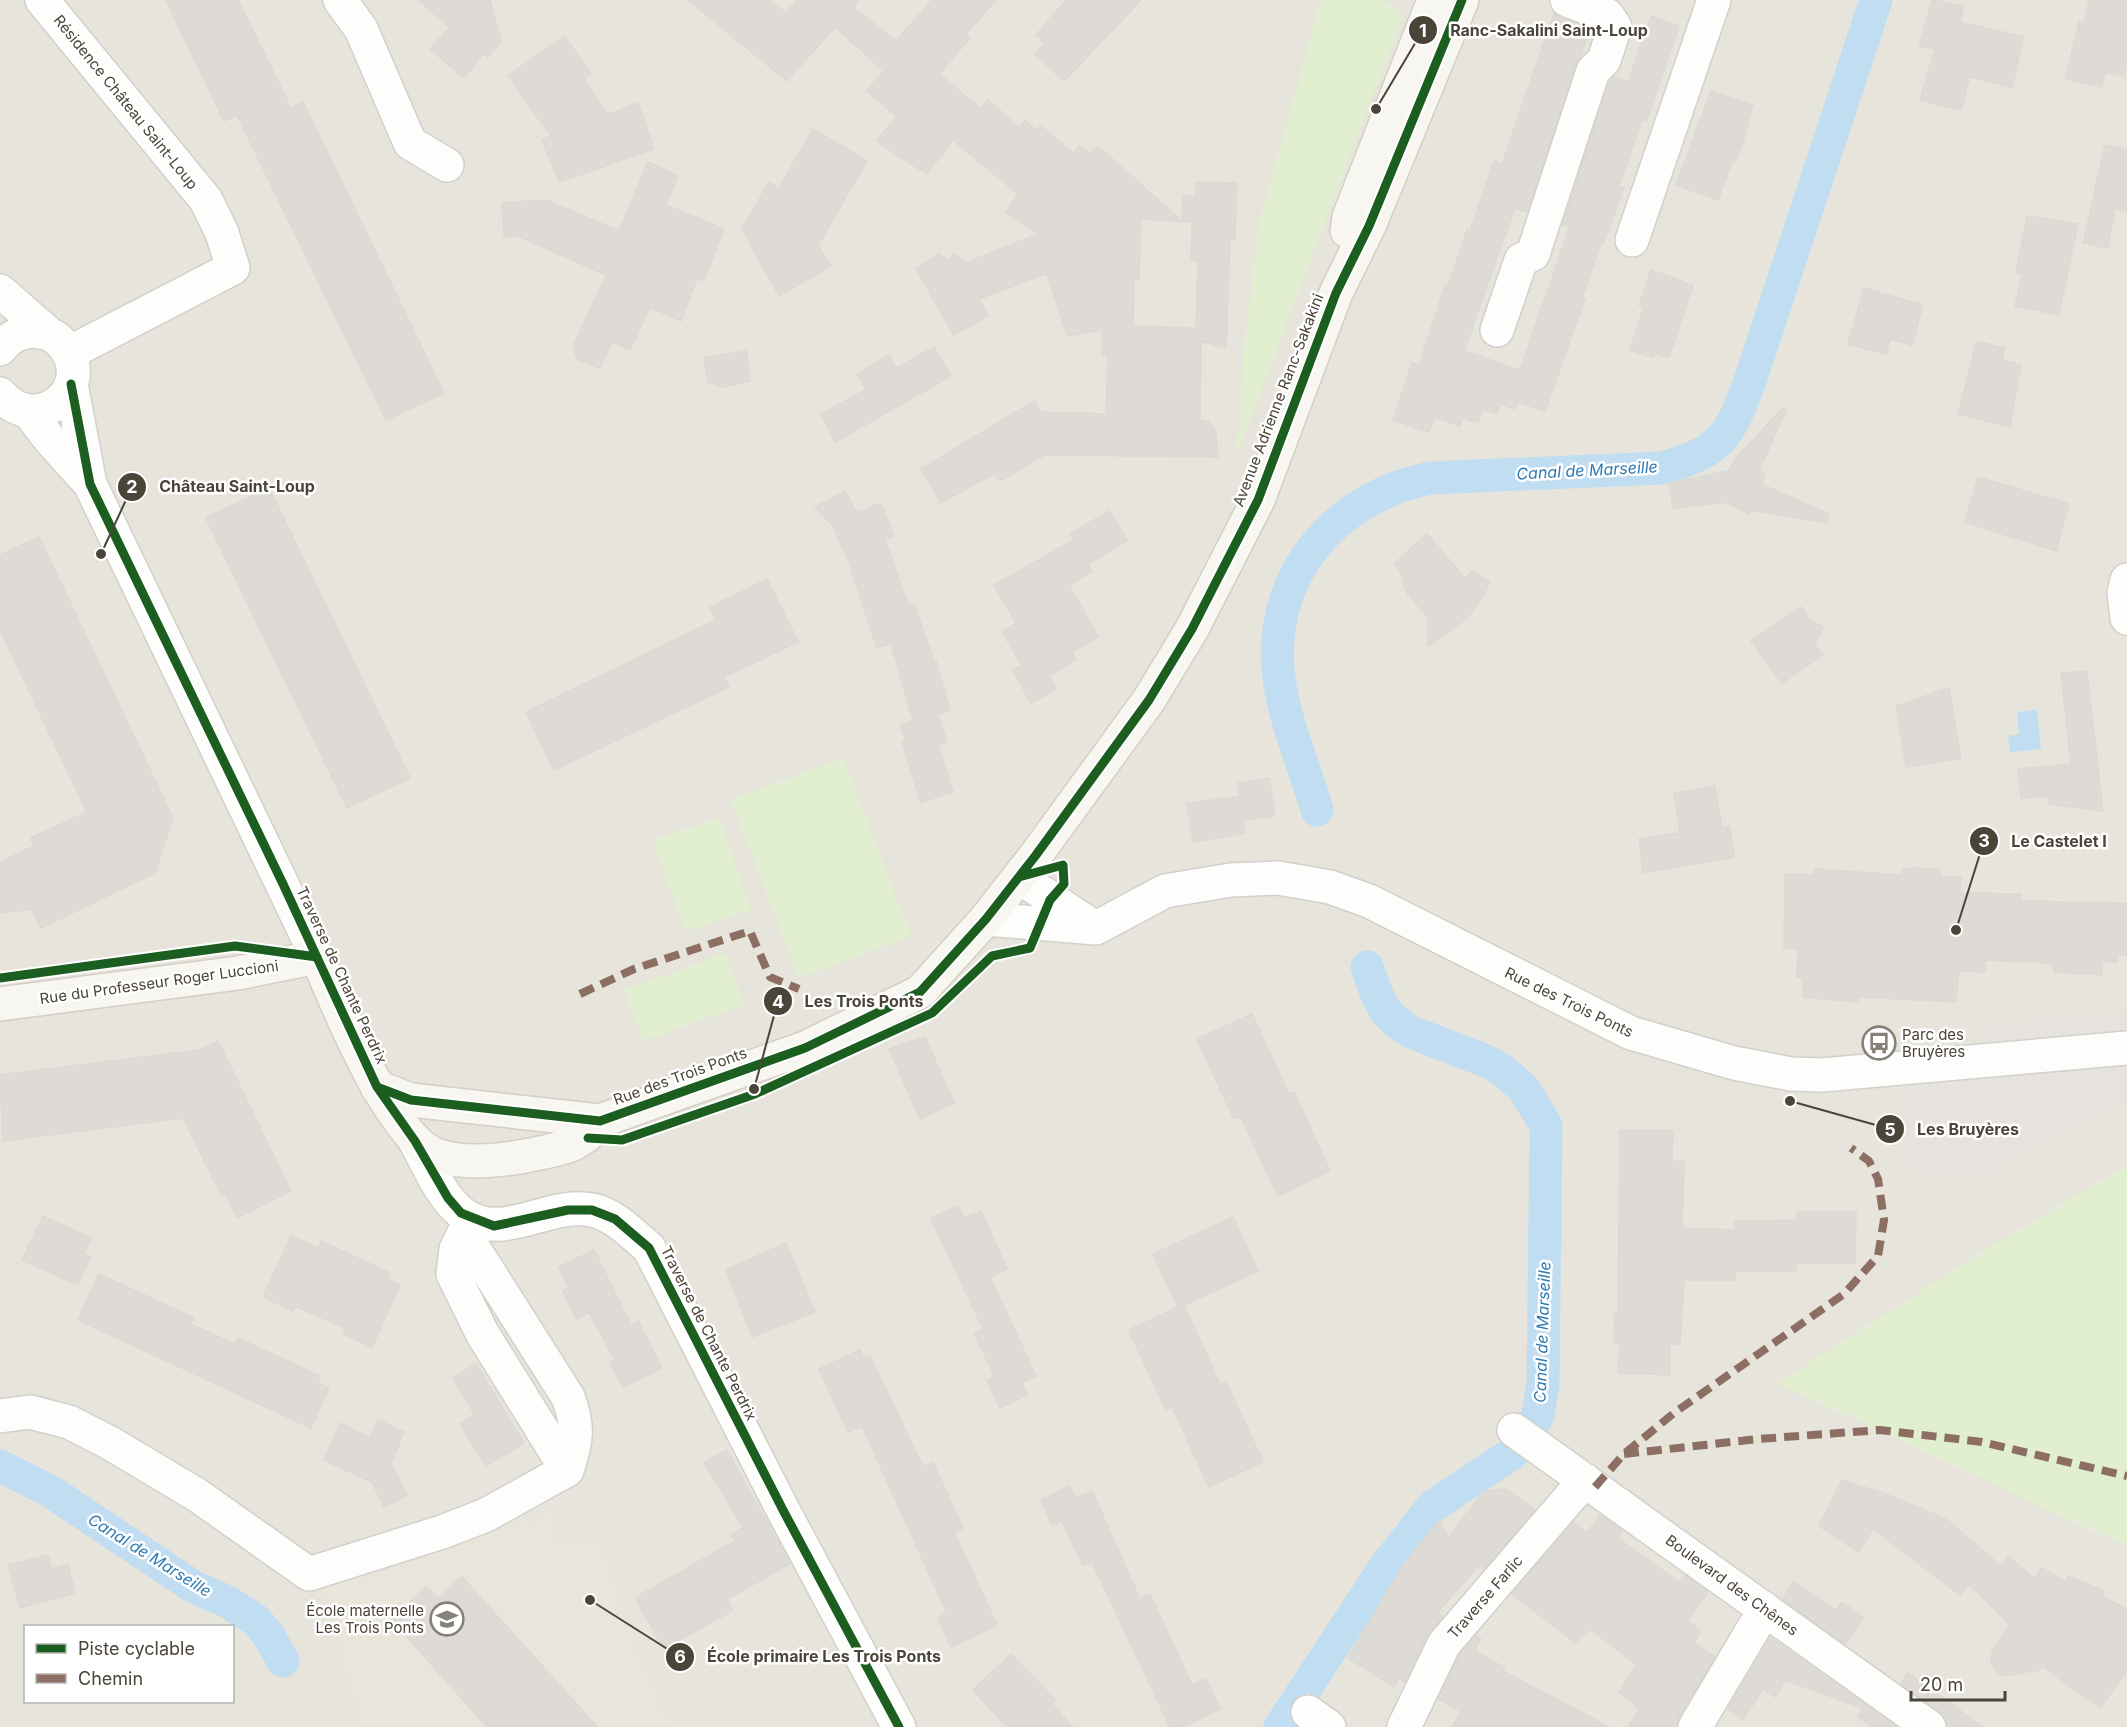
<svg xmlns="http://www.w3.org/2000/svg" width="2127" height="1727" viewBox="0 0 2127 1727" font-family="Inter,sans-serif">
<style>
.residential{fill:#e7e4dc;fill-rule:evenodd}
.education{fill:#eae5da}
.green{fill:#e1eecf}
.parking{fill:#e6e3df}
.water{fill:#c0ddf1}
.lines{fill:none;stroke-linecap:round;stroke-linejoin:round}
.canal{stroke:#c0ddf1;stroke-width:33}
.building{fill:#dedbd6;stroke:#dcd9d4;stroke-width:1.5;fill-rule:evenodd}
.street-casing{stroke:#d2d0cb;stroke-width:36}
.secondary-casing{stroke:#d3cfc5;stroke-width:36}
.street{stroke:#fdfdfc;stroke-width:33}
.secondary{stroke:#f7f6f1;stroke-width:33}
.quiet{stroke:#8d6e63;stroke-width:8;stroke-dasharray:15 8;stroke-linecap:butt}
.cycleway-casing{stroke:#fff;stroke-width:13}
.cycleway{stroke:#1b5e20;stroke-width:9}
.labels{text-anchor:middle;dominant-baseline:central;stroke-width:5;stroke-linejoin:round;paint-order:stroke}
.street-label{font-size:15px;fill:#4b4439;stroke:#fff}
.poi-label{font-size:15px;fill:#4b4439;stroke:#fff;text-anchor:start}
.water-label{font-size:16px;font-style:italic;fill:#2e7ab2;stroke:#fff}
.leader{fill:none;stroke:#4b4439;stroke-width:2}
.callout-dot{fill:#4b4439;stroke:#fff;stroke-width:2}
.mark-label{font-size:18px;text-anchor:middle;font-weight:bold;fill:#fff}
.callout-label{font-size:16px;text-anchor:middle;font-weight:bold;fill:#4b4439;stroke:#fff;stroke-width:5;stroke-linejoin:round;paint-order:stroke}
</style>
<rect width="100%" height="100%" fill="#f4f2ee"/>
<path class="residential" d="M 0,0 L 2127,0 L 2127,1166 L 1981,1253 L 1779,1383 L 2127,1546 L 2127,1727 L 0,1727 ZM 26,1626 L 232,1626 L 232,1702 L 26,1702 Z"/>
<path class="education" d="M 551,1511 L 556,1513 L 554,1547 L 599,1537 L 643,1669 L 671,1727 L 365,1727 L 348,1679 L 322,1586 L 521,1515 L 531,1529 Z"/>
<path class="green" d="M 1321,0 L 1384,0 L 1403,16 L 1237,454 L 1244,352 L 1258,227 Z
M 843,758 L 911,936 L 799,978 L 731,800 Z
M 719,818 L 751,910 L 685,932 L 653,840 Z
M 726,953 L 744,1005 L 643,1041 L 624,990 Z
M 2127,1166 L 2127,1546 L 1778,1383 L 1981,1253 Z"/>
<path class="parking" d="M 2127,1012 L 2127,1104 L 2103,1109 L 1991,1173 L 1954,1180 L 1929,1180 L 1905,1163 L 1903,1070 L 1990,1059 L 1988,1024 Z"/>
<path class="water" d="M 2037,710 L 2041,749 L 2010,752 L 2008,736 L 2019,734 L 2017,712 Z"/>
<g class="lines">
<path class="canal" d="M 1317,810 C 1304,764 1282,717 1278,669 C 1270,572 1337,497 1430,478 L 1661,468 C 1723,452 1730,435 1751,378 L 1876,0
M 0,1466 L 50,1491 L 194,1587 L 228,1602 L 257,1621 L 269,1636 L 283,1661
M 1280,1727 L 1387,1564 L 1433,1506 L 1510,1455 L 1527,1439 L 1538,1414 L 1543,1383 L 1546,1126 L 1524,1089 L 1507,1074 L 1491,1063 L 1411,1032 L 1395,1021 L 1386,1012 L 1377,995 L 1367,967"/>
</g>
<path class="building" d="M 166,0 L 238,0 L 291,108 L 303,102 L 444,393 L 386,420 L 237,115 L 224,121 Z
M 418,0 L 490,0 L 501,41 L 488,57 L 484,53 L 464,78 L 430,49 L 450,27 Z
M 688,0 L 768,0 L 786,13 L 797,0 L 859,0 L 853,7 L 896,41 L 932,0 L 996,0 L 966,34 L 970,38 L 939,74 L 980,108 L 988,100 L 1019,127 L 1025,121 L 1037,131 L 1041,126 L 1073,153 L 1080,146 L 1090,154 L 1098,146 L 1182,221 L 1183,195 L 1195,196 L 1196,182 L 1237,183 L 1235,239 L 1230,239 L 1226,348 L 1201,341 L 1200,420 L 1209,421 L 1216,432 L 1218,457 L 1044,455 L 1000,481 L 995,473 L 941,503 L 921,469 L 1034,401 L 1041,412 L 1106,414 L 1108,355 L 1102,355 L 1102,330 L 1067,336 L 1047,273 L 979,299 L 988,316 L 954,335 L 916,269 L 939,254 L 948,260 L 954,253 L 965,263 L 1038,234 L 1006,212 L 1018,194 L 953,140 L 927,174 L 876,141 L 897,117 L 867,91 L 884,71 L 835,27 L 787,81 ZM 1141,219 L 1192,222 L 1191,261 L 1198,261 L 1196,328 L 1133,326 L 1134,280 L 1139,280 Z
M 1066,0 L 1141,0 L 1064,81 L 1035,54 L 1045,43 L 1036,35 Z
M 1932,0 L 1964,6 L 1960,22 L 2024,37 L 2012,87 L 1970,77 L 1961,110 L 1920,100 L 1935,49 L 1919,46 Z
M 2089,0 L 2127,0 L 2127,58 L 2124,76 L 2105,72 L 2102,87 L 2065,79 L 2079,22 L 2084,23 Z
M 1554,13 L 1590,29 L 1527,212 L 1515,208 L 1464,351 L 1520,370 L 1570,226 L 1563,224 L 1609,81 L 1614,77 L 1628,82 L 1651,16 L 1679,26 L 1647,121 L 1642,119 L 1619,186 L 1624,187 L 1604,243 L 1601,243 L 1582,299 L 1585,299 L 1545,411 L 1518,402 L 1515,409 L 1501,404 L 1497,414 L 1483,409 L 1478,423 L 1463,418 L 1460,426 L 1435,417 L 1429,432 L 1393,420 L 1412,363 L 1419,365 L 1445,286 L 1448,286 L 1467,230 L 1470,231 L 1494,161 L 1502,164 Z
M 564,36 L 591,74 L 584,79 L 607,115 L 638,103 L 654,149 L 559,182 L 542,140 L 551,136 L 508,76 Z
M 1711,91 L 1753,105 L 1743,142 L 1736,161 L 1733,159 L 1718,200 L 1676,185 Z
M 813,129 L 867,161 L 818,245 L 831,266 L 779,296 L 742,229 L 769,182 L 779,188 Z
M 2105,145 L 2126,149 L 2127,155 L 2127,211 L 2115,209 L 2108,248 L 2083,243 Z
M 648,162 L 678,176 L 666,205 L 724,229 L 704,281 L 697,278 L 681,321 L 650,307 L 630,350 L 612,341 L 600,368 L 578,360 L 573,347 L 606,275 L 518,236 L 504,237 L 502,203 L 546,200 L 619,231 Z
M 2027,216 L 2078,224 L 2059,315 L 2015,306 L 2022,274 L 2016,272 Z
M 1651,270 L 1693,285 L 1669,357 L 1655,353 L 1653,357 L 1630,350 L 1644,307 L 1639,305 Z
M 1864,288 L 1923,305 L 1912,345 L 1890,339 L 1886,354 L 1848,344 Z
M 1977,341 L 2005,348 L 2002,360 L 2021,365 L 2010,427 L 1958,414 Z
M 934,347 L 951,376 L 835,442 L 821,414 L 866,390 L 857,374 L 889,355 L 897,368 Z
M 746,351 L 750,381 L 723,387 L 708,382 L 704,358 Z
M 1783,408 L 1786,410 L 1759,471 L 1765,474 L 1761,484 L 1829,514 L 1827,523 L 1750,510 L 1749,514 L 1725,502 L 1673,509 L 1669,483 L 1728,471 L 1735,459 Z
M 1978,477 L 2069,504 L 2056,551 L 1965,522 Z
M 269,488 L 410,778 L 347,808 L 206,518 Z
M 845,491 L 857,513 L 881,503 L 894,536 L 885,539 L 908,605 L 914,604 L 934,661 L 936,661 L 950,710 L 938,714 L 947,742 L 938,745 L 953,792 L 921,802 L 902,743 L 906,741 L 900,725 L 913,721 L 891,644 L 877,648 L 850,565 L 833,526 L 815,507 Z
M 1109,511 L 1127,540 L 1088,564 L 1092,571 L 1069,585 L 1098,637 L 1072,652 L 1076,660 L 1049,676 L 1057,689 L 1031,703 L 1013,670 L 1022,665 L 1002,632 L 1016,623 L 994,585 L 1074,540 L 1070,534 Z
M 1427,534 L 1465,578 L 1472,571 L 1490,582 L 1479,603 L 1466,619 L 1428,646 L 1428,617 L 1407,593 L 1400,571 L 1394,564 Z
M 39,537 L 173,818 L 155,873 L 41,928 L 32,909 L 0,913 L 0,862 L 34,846 L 31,838 L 87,812 L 0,630 L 0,555 Z
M 767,579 L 798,642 L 724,677 L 729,687 L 554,770 L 526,712 L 716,620 L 710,607 Z
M 1801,607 L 1810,620 L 1824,627 L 1814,644 L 1823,655 L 1782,683 L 1751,641 Z
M 2087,671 L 2103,811 L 2049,804 L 2048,796 L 2021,798 L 2018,769 L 2071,764 L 2061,673 Z
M 1949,688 L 1961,758 L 1906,767 L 1896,706 Z
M 1269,778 L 1275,816 L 1243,821 L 1245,833 L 1193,842 L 1187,804 L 1239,796 L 1237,783 Z
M 1715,786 L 1722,828 L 1730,826 L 1734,857 L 1643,873 L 1639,839 L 1680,833 L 1674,793 Z
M 1915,868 L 1940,870 L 1940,876 L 1961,877 L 1960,893 L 2021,894 L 2019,901 L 2127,903 L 2127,955 L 2118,955 L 2117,962 L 2102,962 L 2102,975 L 2054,972 L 2053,963 L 1986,960 L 1985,972 L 1959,971 L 1956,1002 L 1858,997 L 1858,1002 L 1803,997 L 1803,977 L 1797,977 L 1798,949 L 1784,948 L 1785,874 L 1814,875 L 1815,869 L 1902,875 L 1903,869 Z
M 1252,1014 L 1289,1094 L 1294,1092 L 1330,1171 L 1278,1196 L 1241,1117 L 1234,1119 L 1197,1039 Z
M 925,1037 L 954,1103 L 920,1119 L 889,1049 Z
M 218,1041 L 291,1191 L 237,1218 L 225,1193 L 221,1195 L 183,1118 L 3,1141 L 0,1075 L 200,1050 Z
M 1620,1130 L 1673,1131 L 1672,1161 L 1684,1162 L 1682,1228 L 1735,1230 L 1735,1221 L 1797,1220 L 1797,1212 L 1856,1212 L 1855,1263 L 1796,1263 L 1796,1271 L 1735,1271 L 1735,1280 L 1684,1280 L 1680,1344 L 1670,1344 L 1670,1375 L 1618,1373 L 1620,1343 L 1614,1343 L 1615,1314 L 1618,1314 Z
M 958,1206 L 964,1218 L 981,1211 L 1007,1269 L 990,1277 L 1036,1376 L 1022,1383 L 1027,1395 L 1000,1408 L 987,1381 L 995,1377 L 974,1333 L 983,1329 L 931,1218 Z
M 43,1216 L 91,1238 L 84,1254 L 90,1257 L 78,1285 L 22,1260 Z
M 1233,1217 L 1258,1271 L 1184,1305 L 1220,1384 L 1226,1382 L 1263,1462 L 1209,1487 L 1172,1407 L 1166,1410 L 1129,1330 L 1178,1307 L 1153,1254 Z
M 291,1236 L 318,1248 L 321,1241 L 390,1273 L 387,1279 L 400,1285 L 372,1347 L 343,1334 L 345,1328 L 295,1306 L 293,1311 L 263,1297 Z
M 786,1243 L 815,1312 L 752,1337 L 726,1270 Z
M 594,1250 L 631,1325 L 638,1321 L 662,1368 L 623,1387 L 610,1363 L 615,1360 L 589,1312 L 576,1319 L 563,1291 L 569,1287 L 559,1267 Z
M 99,1274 L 194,1318 L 191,1324 L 234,1344 L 238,1338 L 320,1376 L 317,1382 L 329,1388 L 311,1428 L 78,1320 Z
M 860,1350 L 864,1359 L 870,1356 L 923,1467 L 933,1463 L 963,1528 L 954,1532 L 997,1625 L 951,1647 L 938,1618 L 947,1613 L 862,1426 L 848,1432 L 819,1369 Z
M 476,1364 L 524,1443 L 486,1466 L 460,1424 L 475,1415 L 453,1378 Z
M 378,1420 L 404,1432 L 391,1464 L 407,1495 L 384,1507 L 372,1482 L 324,1460 L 340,1423 L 370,1438 Z
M 727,1450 L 790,1564 L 727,1599 L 733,1610 L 664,1649 L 635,1598 L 735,1541 L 731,1534 L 743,1528 L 704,1462 Z
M 1842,1480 L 1888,1495 L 1946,1519 L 2001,1566 L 2009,1556 L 2034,1579 L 2042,1568 L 2065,1582 L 2068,1576 L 2104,1591 L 2103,1597 L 2127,1609 L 2127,1671 L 2100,1708 L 2042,1666 L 2039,1670 L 2003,1676 L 1996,1671 L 1991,1662 L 1992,1652 L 2010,1624 L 1968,1584 L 1960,1595 L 1873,1529 L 1858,1552 L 1819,1526 Z
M 1070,1486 L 1075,1498 L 1092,1491 L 1140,1599 L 1150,1594 L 1192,1685 L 1206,1679 L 1220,1709 L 1182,1727 L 1170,1727 L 1092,1562 L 1083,1565 L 1062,1521 L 1052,1525 L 1041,1500 Z
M 1506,1489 L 1535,1510 L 1484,1569 L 1479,1565 L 1437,1613 L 1443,1617 L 1427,1636 L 1405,1682 L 1399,1678 L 1394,1687 L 1348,1658 L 1403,1565 L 1440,1520 L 1448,1538 L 1484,1491 Z
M 1600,1515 L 1623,1531 L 1618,1538 L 1679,1582 L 1685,1575 L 1708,1592 L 1688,1621 L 1701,1631 L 1694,1642 L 1715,1657 L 1679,1717 L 1676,1727 L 1628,1727 L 1640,1709 L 1619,1692 L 1637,1665 L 1590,1629 L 1576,1643 L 1512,1594 L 1573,1522 L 1587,1533 Z
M 48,1555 L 52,1569 L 68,1564 L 75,1593 L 20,1608 L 8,1565 Z
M 462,1577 L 556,1681 L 597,1727 L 487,1727 L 391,1619 L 426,1587 L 438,1598 Z
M 1793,1581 L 1836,1610 L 1842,1602 L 1864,1618 L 1845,1644 L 1783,1600 Z
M 1476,1636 L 1481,1639 L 1475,1651 L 1505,1668 L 1503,1671 L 1609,1727 L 1452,1727 L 1461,1711 L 1438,1699 L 1460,1654 Z
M 1770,1637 L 1897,1727 L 1872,1727 L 1858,1716 L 1863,1708 L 1785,1680 L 1775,1697 L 1763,1689 L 1743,1720 L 1728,1709 Z
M 1011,1654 L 1056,1701 L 1052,1704 L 1073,1727 L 1007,1727 L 973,1690 Z
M 1908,1673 L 1983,1727 L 1947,1727 L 1946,1719 L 1940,1712 L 1901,1684 Z"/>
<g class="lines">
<g class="street-casing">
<path id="street" d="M 42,0 L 206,200 L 222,233 L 233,268 L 69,353
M 340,0 L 361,29 L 410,143 L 447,165
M 1632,240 L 1714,0
M 0,291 L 48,333
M 1497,330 L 1521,260 L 1533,254 L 1593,71 L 1604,60 L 1615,27 L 1607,15 L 1567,0
M 0,349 C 10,336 24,329 40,332 C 49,333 58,338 64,346 C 97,390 35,437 0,394
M 71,384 L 90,484 L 317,957
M 28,411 L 51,441 L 90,484
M 2127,580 L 2124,593 L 2127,618
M 1019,877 L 1092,926
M 986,919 L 1096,928 L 1165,891 L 1231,880 L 1278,878 L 1330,887 L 1369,901 L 1631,1033 L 1734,1063 L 1791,1074 L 1822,1075 L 2127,1048
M 415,1141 C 428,1164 441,1198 463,1214 C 503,1243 548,1201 592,1210 C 615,1215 632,1234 649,1248 L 784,1512 L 899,1727
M 475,1222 L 464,1233 L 456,1249 L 453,1274 L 482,1333 L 567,1470
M 0,1416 L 30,1412 L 69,1422 L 110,1443 L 197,1495 L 309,1574 L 442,1532 L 486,1515 L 567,1470 C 577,1441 579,1426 568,1397 L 464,1233
M 1514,1430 L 1929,1727
M 1308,1712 L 1329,1727
M 1404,1727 L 1444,1644 L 1585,1480
M 1695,1727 L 1765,1609"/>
</g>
<g class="secondary-casing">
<path id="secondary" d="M 1347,231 L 1349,217 L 1434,0
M 0,1004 L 238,973 L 317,957 C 336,1002 392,1142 439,1156 C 466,1164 498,1161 525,1156 C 557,1149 580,1149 600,1121
M 377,1087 L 411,1100 L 600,1121 L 805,1048 L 920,992 L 986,919 L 1036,855 L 1149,700 L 1192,629 L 1258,500 L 1336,293 L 1369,226 L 1462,0"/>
</g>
<use href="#street" class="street"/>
<use href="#secondary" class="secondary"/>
<path class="quiet" d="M 580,994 L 634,969 L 750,931 L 770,977 L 799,989
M 1624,1454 L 1758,1439 L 1880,1430 L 1982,1442 L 2127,1476
M 1595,1487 L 1624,1454 L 1674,1413 L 1844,1294 L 1878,1256 L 1884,1220 L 1878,1179 L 1869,1161 L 1851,1148"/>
<g class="cycleway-casing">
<path id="cycleway" d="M 71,384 L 90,484 L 283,884 L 377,1087 L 415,1141 L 448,1198 L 461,1213 L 494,1226 L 568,1210 L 592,1210 L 615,1219 L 649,1248 L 784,1512 L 899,1727
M 0,978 L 235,946 L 317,957
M 377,1087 L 411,1100 L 600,1121 L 805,1048 L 920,992 L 986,919 L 1036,855 L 1149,700 L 1192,629 L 1258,500 L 1336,293 L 1369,226 L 1462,0
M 588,1138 L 622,1140 L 755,1094 L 932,1013 L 992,956 L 1030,948 L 1050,900 L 1064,884 L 1063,865 L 1019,877"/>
</g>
<use href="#cycleway" class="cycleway"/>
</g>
<defs>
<g id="bus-ring" transform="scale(1.725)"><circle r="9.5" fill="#fff" stroke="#868178" stroke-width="1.5"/><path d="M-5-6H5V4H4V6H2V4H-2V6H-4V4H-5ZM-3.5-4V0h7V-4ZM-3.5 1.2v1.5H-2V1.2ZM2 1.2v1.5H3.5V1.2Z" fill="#868178"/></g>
<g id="school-ring" transform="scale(1.725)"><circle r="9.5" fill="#fff" stroke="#868178" stroke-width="1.5"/><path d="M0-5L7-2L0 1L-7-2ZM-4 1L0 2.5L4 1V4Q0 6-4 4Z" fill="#868178"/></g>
</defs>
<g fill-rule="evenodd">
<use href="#bus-ring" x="1879" y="1043"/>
<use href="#school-ring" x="447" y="1619"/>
</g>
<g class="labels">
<g class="street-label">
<text transform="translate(126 102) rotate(51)">Résidence Château Saint-Loup</text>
<text transform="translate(1278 400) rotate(-69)">Avenue Adrienne Ranc-Sakakini</text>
<text transform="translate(342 975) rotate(65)">Traverse de Chante Perdrix</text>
<text transform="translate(159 982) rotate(-8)">Rue du Professeur Roger Luccioni</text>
<text transform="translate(1569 1002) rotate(26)">Rue des Trois Ponts</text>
<text transform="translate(680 1076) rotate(-20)">Rue des Trois Ponts</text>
<text transform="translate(709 1333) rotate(63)">Traverse de Chante Perdrix</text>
<text transform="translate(1732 1585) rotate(36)">Boulevard des Chênes</text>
<text transform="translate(1485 1597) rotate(-49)">Traverse Farlic</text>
</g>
<g class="poi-label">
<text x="1902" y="1034">Parc des<tspan x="1902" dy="17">Bruyères</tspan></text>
<text x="424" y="1610" text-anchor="end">École maternelle<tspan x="424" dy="17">Les Trois Ponts</tspan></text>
</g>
<g class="water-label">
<text transform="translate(1587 470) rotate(-3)">Canal de Marseille</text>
<text transform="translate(1542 1332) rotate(-88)">Canal de Marseille</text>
<text transform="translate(150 1555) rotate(32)">Canal de Marseille</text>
</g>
</g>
<path class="leader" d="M1376 109L1423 30M101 554L132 487M1956 930L1984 841M754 1089L778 1001M1790 1101L1890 1129M590 1600L680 1657"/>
<g class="callout-dot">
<circle cx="1376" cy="109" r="6"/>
<circle cx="101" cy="554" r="6"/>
<circle cx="1956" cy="930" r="6"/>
<circle cx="754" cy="1089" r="6"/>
<circle cx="1790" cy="1101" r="6"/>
<circle cx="590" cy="1600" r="6"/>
<circle cx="1423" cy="30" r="15"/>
<circle cx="132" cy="487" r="15"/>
<circle cx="1984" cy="841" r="15"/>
<circle cx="778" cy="1001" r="15"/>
<circle cx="1890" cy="1129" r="15"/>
<circle cx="680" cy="1657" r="15"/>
</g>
<g class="mark-label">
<text x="1423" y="37">1</text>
<text x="132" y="493">2</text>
<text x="1984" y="847">3</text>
<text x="778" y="1008">4</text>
<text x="1890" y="1136">5</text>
<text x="680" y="1663">6</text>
</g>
<g class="callout-label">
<text x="1549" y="36">Ranc-Sakalini Saint-Loup</text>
<text x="237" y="492">Château Saint-Loup</text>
<text x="2059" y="847">Le Castelet I</text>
<text x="864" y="1007">Les Trois Ponts</text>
<text x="1968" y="1135">Les Bruyères</text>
<text x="824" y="1662">École primaire Les Trois Ponts</text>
</g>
<rect x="24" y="1625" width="210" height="78" fill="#ffffff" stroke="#b7b4b0" stroke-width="1.5"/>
<rect x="36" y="1644" width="30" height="9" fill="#1b5e20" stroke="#b7b4b0" stroke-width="1.5"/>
<text x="78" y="1655" font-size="18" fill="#4b4439">Piste cyclable</text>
<rect x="36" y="1674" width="30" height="9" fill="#8d6e63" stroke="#b7b4b0" stroke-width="1.5"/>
<text x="78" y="1685" font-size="18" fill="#4b4439">Chemin</text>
<path d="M1911 1691v9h94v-9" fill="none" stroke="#4b4439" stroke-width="3"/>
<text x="1920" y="1691" font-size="18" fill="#4b4439" stroke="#ffffff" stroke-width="4.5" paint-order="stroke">20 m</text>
</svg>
